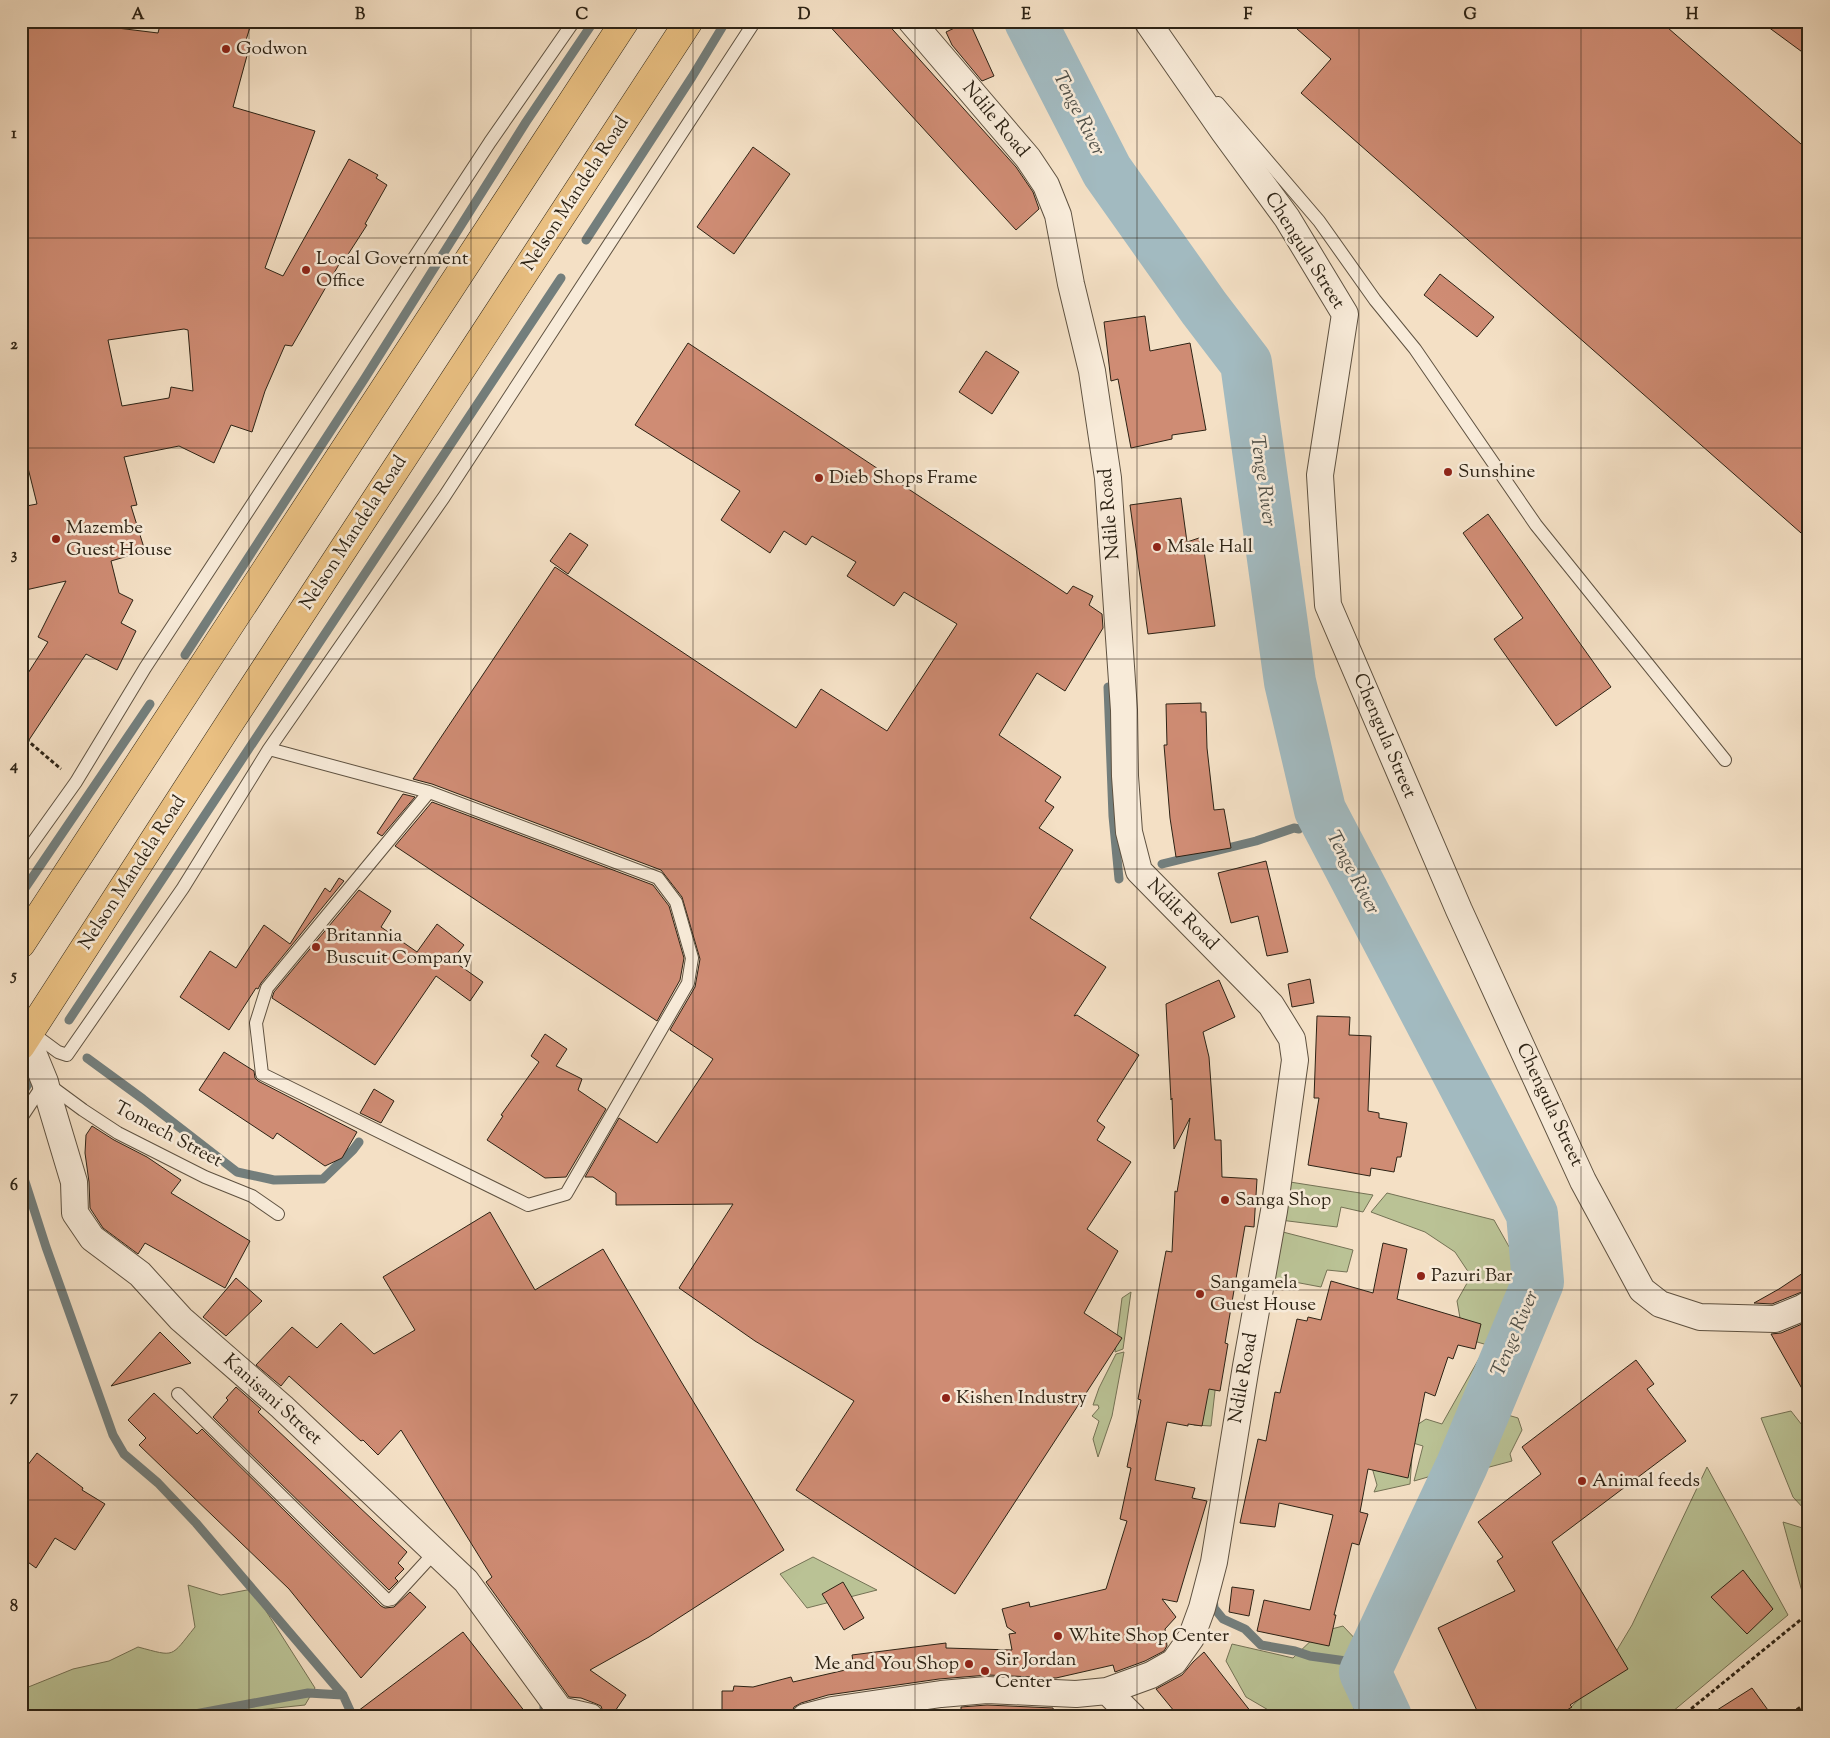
<svg xmlns="http://www.w3.org/2000/svg" width="1830" height="1738" viewBox="0 0 1830 1738" font-family="'Sorts Mill Goudy',serif">
<style>
.green{fill:#bac295;stroke:#747255}
.lines{fill:none;stroke-linecap:round;stroke-linejoin:round}
.stream{stroke:#737e7c;stroke-width:9}
.river{stroke:#a2bac0;stroke-width:52}
.building{fill:#cf8c74;stroke:#2d2315;fill-rule:evenodd}
.service-casing{stroke:#5f5241;stroke-width:14}
.minor-casing{stroke:#5f5241;stroke-width:28}
.primary-casing{stroke:#2d2315;stroke-width:29}
.path{stroke:#2d2315;stroke-width:3;stroke-dasharray:4 2.5;stroke-linecap:butt}
.service{stroke:#f8ebd9;stroke-width:12}
.minor{stroke:#f8ebd9;stroke-width:26}
.primary{stroke:#eac082;stroke-width:28}
.grid{fill:none;stroke:#2d2315;stroke-width:1;stroke-opacity:0.55}
.poi-dot{fill:#8f2418;stroke:#f8ebd9;stroke-width:2}
.labels{text-anchor:middle;dominant-baseline:central;stroke-width:5;stroke-linejoin:round;paint-order:stroke}
.poi-label{font-size:19px;fill:#2d2315;stroke:#f8ebd9;text-anchor:start}
.street-label{font-size:19px;fill:#2d2315;stroke:#f8ebd9}
.water-label{font-size:20px;font-style:italic;fill:#505048;stroke:#f8ebd9}
.neatline{fill:none;stroke:#2d2315;stroke-width:2}
.grid-label{font-size:16px;text-anchor:middle;font-weight:bold;fill:#2d2315}
</style>
<rect width="100%" height="100%" fill="#f4e0c5"/>
<filter id="stains"><feTurbulence type="fractalNoise" baseFrequency=".004" numOctaves="4"/><feColorMatrix values="0 0 0 0 .2 0 0 0 0 .09 0 0 0 0 .02 0 0 0 .5 -.17"/></filter>
<radialGradient id="worn" r=".72"><stop offset=".6" stop-color="#630" stop-opacity="0"/><stop offset="1" stop-color="#630" stop-opacity=".3"/></radialGradient>
<path class="green" d="M 1290,1182 L 1373,1195 L 1363,1212 L 1341,1207 L 1337,1227 L 1280,1220 Z
M 1387,1193 L 1494,1220 L 1525,1275 L 1527,1287 L 1493,1349 L 1484,1344 L 1467,1339 L 1460,1318 L 1457,1301 L 1471,1276 L 1455,1252 L 1425,1232 L 1371,1212 Z
M 1279,1231 L 1353,1250 L 1347,1272 L 1327,1270 L 1321,1287 L 1268,1277 Z
M 1131,1292 L 1123,1349 L 1115,1352 L 1122,1298 Z
M 1124,1352 L 1112,1416 L 1098,1457 L 1093,1439 L 1099,1421 L 1092,1416 L 1099,1408 L 1098,1405 L 1093,1405 L 1099,1388 L 1116,1354 Z
M 1481,1355 L 1475,1367 L 1481,1379 L 1458,1431 L 1465,1435 L 1449,1471 L 1414,1481 L 1423,1446 L 1413,1443 L 1410,1484 L 1374,1492 L 1377,1485 L 1369,1457 L 1426,1419 L 1442,1424 Z
M 1219,1356 L 1211,1426 L 1194,1425 L 1185,1418 Z
M 1791,1411 L 1809,1434 L 1809,1509 L 1805,1510 L 1793,1497 L 1761,1418 Z
M 1501,1413 L 1518,1418 L 1522,1430 L 1510,1454 L 1512,1461 L 1482,1469 Z
M 1707,1467 L 1788,1615 L 1666,1717 L 1569,1717 L 1567,1711 L 1599,1680 L 1632,1625 Z
M 1783,1522 L 1809,1530 L 1809,1609 L 1807,1610 Z
M 813,1557 L 877,1590 L 807,1608 L 780,1574 Z
M 188,1585 L 221,1595 L 252,1589 L 315,1688 L 305,1705 L 191,1717 L 21,1717 L 21,1690 L 73,1669 L 109,1661 L 138,1647 C 176,1657 170,1658 195,1627 Z
M 1343,1626 L 1361,1645 L 1346,1667 L 1354,1688 L 1354,1717 L 1291,1717 L 1290,1715 L 1270,1711 L 1246,1697 L 1226,1661 L 1232,1644 L 1293,1658 L 1320,1632 Z"/>
<g class="lines">
<path class="stream" d="M 586,240 L 692,77 L 726,21
M 185,655 L 365,378 L 526,122 L 594,21
M 1108,687 L 1113,816 L 1119,879
M 1162,864 L 1256,841 L 1294,828 L 1299,829 L 1320,810
M 21,894 L 150,704
M 69,1020 L 561,278
M 87,1058 L 143,1099 L 237,1172 L 274,1180 L 323,1179 L 353,1150 L 359,1142
M 21,1095 L 32,1078
M 21,1169 L 46,1247 L 113,1435 L 124,1454 L 158,1483 L 196,1523 L 343,1695 L 353,1717
M 1213,1598 L 1214,1608 L 1223,1619 L 1245,1629 L 1261,1645 L 1295,1651 L 1310,1656 L 1346,1661 L 1365,1672
M 179,1717 L 308,1693 L 343,1695
M 544,1717 L 544,1700"/>
<path class="river" d="M 1030,21 L 1107,171 L 1204,308 L 1246,363 L 1290,682 L 1320,810 L 1532,1214 L 1538,1282 L 1462,1465 L 1365,1672 L 1386,1717"/>
</g>
<path class="building" d="M 21,21 L 102,21 L 101,26 L 158,33 L 161,21 L 177,21 L 202,27 L 203,21 L 252,21 L 246,40 L 251,41 L 233,107 L 315,131 L 265,268 L 283,276 L 349,159 L 378,175 L 376,178 L 387,185 L 365,224 L 367,225 L 347,256 L 345,254 L 292,346 L 285,345 L 265,391 L 252,432 L 231,425 L 214,463 L 179,446 L 124,457 L 137,505 L 131,506 L 145,551 L 111,561 L 119,593 L 133,600 L 121,623 L 136,631 L 117,670 L 86,654 L 21,752 L 21,684 L 48,642 L 38,637 L 66,581 L 21,591 L 21,507 L 37,504 L 21,440 ZM 184,329 L 188,330 L 193,391 L 171,387 L 169,398 L 122,406 L 108,340 Z
M 825,21 L 885,21 L 1016,167 L 1033,192 L 1039,209 L 1016,230 Z
M 969,21 L 994,76 L 982,81 L 952,45 L 946,32 Z
M 1288,21 L 1660,21 L 1809,151 L 1809,540 L 1301,93 L 1331,59 Z
M 1760,21 L 1809,21 L 1809,57 Z
M 753,147 L 790,174 L 734,254 L 697,227 Z
M 1440,274 L 1494,317 L 1477,337 L 1424,295 Z
M 1145,316 L 1150,351 L 1190,343 L 1206,430 L 1172,435 L 1172,439 L 1131,448 L 1118,379 L 1111,381 L 1104,322 Z
M 688,343 L 1067,594 L 1073,586 L 1093,596 L 1089,605 L 1102,614 L 1103,628 L 1065,691 L 1037,673 L 999,735 L 1061,777 L 1045,801 L 1054,807 L 1039,828 L 1073,850 L 1030,918 L 1106,967 L 1074,1016 L 1077,1015 L 1139,1055 L 1097,1121 L 1105,1127 L 1097,1140 L 1131,1162 L 1087,1229 L 1118,1251 L 1084,1313 L 1122,1338 L 955,1594 L 796,1490 L 854,1401 L 755,1341 L 679,1288 L 733,1204 L 616,1205 L 616,1193 L 593,1177 L 585,1177 L 619,1118 L 657,1143 L 713,1059 L 670,1030 L 695,987 L 700,959 L 682,897 L 661,870 L 432,784 L 413,779 L 555,567 L 796,728 L 821,689 L 887,731 L 957,624 L 904,592 L 894,606 L 847,576 L 856,562 L 812,536 L 806,545 L 784,531 L 770,553 L 721,520 L 740,491 L 635,425 Z
M 986,351 L 1019,372 L 992,414 L 959,392 Z
M 1181,498 L 1187,542 L 1202,537 L 1215,626 L 1148,634 L 1130,505 Z
M 1488,514 L 1611,687 L 1556,726 L 1494,639 L 1523,618 L 1463,533 Z
M 570,533 L 588,545 L 568,574 L 550,561 Z
M 1201,703 L 1201,712 L 1206,712 L 1207,748 L 1214,810 L 1224,809 L 1231,848 L 1176,857 L 1170,818 L 1164,745 L 1167,745 L 1166,704 Z
M 403,794 L 415,797 L 382,836 L 377,833 Z
M 432,802 L 653,885 L 669,906 L 684,958 L 680,980 L 657,1021 L 395,846 Z
M 1266,861 L 1288,952 L 1267,956 L 1258,916 L 1231,923 L 1218,873 Z
M 339,878 L 344,881 L 261,983 L 258,989 L 256,988 L 229,1030 L 180,997 L 210,951 L 236,968 L 264,925 L 290,944 L 325,888 L 330,892 Z
M 359,890 L 391,911 L 381,927 L 417,952 L 437,924 L 464,945 L 452,960 L 483,982 L 470,1001 L 436,976 L 375,1065 L 272,998 L 274,992 Z
M 1310,979 L 1314,1003 L 1292,1007 L 1288,984 Z
M 1219,980 L 1235,1017 L 1203,1032 L 1209,1057 L 1215,1140 L 1221,1140 L 1222,1177 L 1257,1179 L 1254,1227 L 1245,1226 L 1225,1343 L 1228,1344 L 1220,1391 L 1209,1389 L 1202,1426 L 1188,1424 L 1188,1426 L 1167,1422 L 1155,1480 L 1195,1488 L 1192,1498 L 1207,1501 L 1177,1602 L 1162,1599 L 1176,1617 L 1165,1629 L 1167,1646 L 1164,1651 L 1145,1661 L 1115,1672 L 1113,1665 L 1056,1678 L 988,1675 L 939,1679 L 828,1695 L 801,1703 L 794,1707 L 790,1717 L 722,1717 L 722,1691 L 733,1691 L 734,1686 L 753,1687 L 791,1677 L 793,1682 L 854,1668 L 852,1655 L 946,1643 L 946,1648 L 1012,1650 L 1009,1634 L 1016,1633 L 1007,1627 L 1002,1609 L 1029,1602 L 1030,1607 L 1106,1589 L 1127,1521 L 1120,1519 L 1131,1468 L 1127,1467 L 1141,1400 L 1138,1399 L 1166,1251 L 1172,1252 L 1175,1191 L 1177,1192 L 1190,1118 L 1174,1149 L 1172,1098 L 1171,1100 L 1166,1004 Z
M 1317,1016 L 1350,1017 L 1349,1035 L 1371,1036 L 1368,1111 L 1379,1113 L 1379,1118 L 1407,1123 L 1401,1157 L 1397,1157 L 1394,1172 L 1371,1168 L 1370,1176 L 1308,1165 L 1319,1098 L 1314,1098 Z
M 545,1034 L 567,1049 L 556,1066 L 582,1079 L 578,1090 L 606,1109 L 566,1177 L 545,1178 L 487,1140 L 503,1116 L 501,1115 L 539,1062 L 531,1056 Z
M 224,1052 L 254,1071 L 255,1078 L 258,1081 L 357,1132 L 342,1158 L 325,1166 L 277,1133 L 273,1139 L 199,1090 Z
M 374,1089 L 394,1101 L 381,1123 L 360,1113 Z
M 92,1126 L 114,1140 L 147,1157 L 181,1180 L 171,1193 L 250,1241 L 225,1288 L 145,1243 L 138,1254 L 103,1228 L 90,1208 L 89,1182 L 85,1153 L 86,1135 Z
M 490,1212 L 535,1290 L 603,1249 L 682,1383 L 784,1550 L 649,1637 L 590,1670 L 626,1695 L 611,1717 L 604,1715 L 601,1706 L 594,1703 L 581,1698 L 569,1697 L 486,1582 L 492,1577 L 401,1430 L 378,1455 L 363,1440 L 361,1441 L 289,1376 L 281,1386 L 256,1365 L 292,1327 L 317,1348 L 341,1323 L 374,1354 L 415,1330 L 383,1277 Z
M 1383,1243 L 1407,1249 L 1397,1299 L 1481,1324 L 1475,1349 L 1458,1345 L 1453,1359 L 1448,1357 L 1435,1396 L 1425,1392 L 1408,1478 L 1368,1469 L 1360,1512 L 1368,1514 L 1359,1545 L 1352,1543 L 1334,1615 L 1336,1615 L 1329,1646 L 1257,1631 L 1264,1600 L 1310,1610 L 1333,1515 L 1279,1503 L 1275,1527 L 1240,1523 L 1258,1439 L 1266,1441 L 1275,1392 L 1280,1393 L 1297,1319 L 1307,1321 L 1308,1317 L 1321,1320 L 1331,1281 L 1373,1293 Z
M 1809,1269 L 1809,1289 L 1772,1304 L 1754,1303 L 1779,1289 Z
M 236,1278 L 262,1301 L 226,1336 L 203,1317 Z
M 1809,1321 L 1809,1401 L 1771,1334 L 1781,1333 Z
M 160,1332 L 191,1363 L 111,1386 Z
M 1636,1360 L 1654,1384 L 1647,1389 L 1686,1441 L 1552,1542 L 1628,1669 L 1570,1705 L 1572,1707 L 1555,1717 L 1480,1717 L 1438,1628 L 1515,1591 L 1497,1561 L 1503,1557 L 1478,1522 L 1541,1474 L 1522,1447 Z
M 236,1387 L 261,1409 L 258,1412 L 407,1552 L 398,1563 L 404,1569 L 395,1578 L 398,1581 L 389,1590 L 213,1417 L 228,1400 L 226,1398 Z
M 154,1393 L 197,1434 L 202,1429 L 381,1606 L 385,1608 L 394,1607 L 410,1592 L 426,1607 L 361,1678 L 289,1589 L 139,1445 L 146,1438 L 128,1420 Z
M 37,1453 L 83,1488 L 82,1490 L 105,1504 L 75,1550 L 55,1538 L 36,1568 L 21,1557 L 21,1474 Z
M 1743,1570 L 1773,1609 L 1747,1634 L 1711,1597 Z
M 843,1582 L 864,1618 L 844,1630 L 822,1594 Z
M 1232,1587 L 1254,1590 L 1249,1616 L 1229,1612 Z
M 463,1632 L 529,1717 L 450,1717 L 449,1713 L 354,1714 Z
M 1204,1652 L 1255,1717 L 1179,1717 L 1156,1689 L 1182,1675 L 1193,1662 Z
M 1752,1688 L 1773,1717 L 1706,1717 Z
M 987,1705 L 1053,1708 L 1055,1717 L 961,1717 L 961,1707 Z"/>
<g class="lines">
<g class="service-casing">
<path id="service" d="M 1218,103 L 1319,221 L 1375,300 L 1415,349 L 1536,525 L 1725,760
M 269,749 L 429,792 L 658,878 L 676,902 L 692,958 L 688,983 L 566,1194 L 528,1205 L 262,1074 L 256,1023 L 267,988 L 429,792
M 21,859 L 76,782 L 145,668 L 490,142 L 574,21
M 31,1032 L 58,1052 L 67,1055 L 183,888 L 269,749 L 444,497 L 755,21
M 21,1118 L 45,1082 L 83,1110 L 118,1133 L 205,1177 L 252,1196 L 278,1214
M 178,1394 L 387,1600 L 392,1599 L 435,1552"/>
</g>
<g class="minor-casing">
<path id="minor" d="M 1147,21 L 1224,132 L 1287,218 L 1345,314 L 1320,475 L 1328,605 L 1459,910 L 1583,1181 L 1642,1290 L 1660,1304 L 1700,1317 L 1775,1319 L 1802,1308 L 1809,1304
M 27,1038 L 45,1082 L 50,1102 L 74,1182 L 75,1213 L 92,1238 L 140,1274 L 181,1319 L 282,1407 L 466,1581 L 560,1710 L 590,1717
M 1107,1691 L 1133,1717
M 805,1717 L 832,1710 L 941,1694 L 987,1690 L 1076,1694 L 1107,1691 L 1151,1675 L 1174,1662 L 1191,1638 L 1202,1608 L 1214,1562 L 1246,1366 L 1274,1211 L 1295,1060 L 1292,1039 L 1271,1005 L 1139,871 L 1129,832 L 1125,776 L 1124,710 L 1108,478 L 1092,371 L 1071,284 L 1058,215 L 1046,185 L 1028,158 L 911,21"/>
</g>
<g class="primary-casing">
<path id="primary" d="M 21,944 L 625,21
M 21,1046 L 229,724 L 689,21"/>
</g>
<path class="path" d="M 21,735 L 61,769
M 1681,1717 L 1809,1613
M 1786,1717 L 1808,1702"/>
<use href="#service" class="service"/>
<use href="#minor" class="minor"/>
<use href="#primary" class="primary"/>
</g>
<path class="grid" d="M 249,21 L 249,1717M 471,21 L 471,1717M 693,21 L 693,1717M 915,21 L 915,1717M 1137,21 L 1137,1717M 1359,21 L 1359,1717M 1581,21 L 1581,1717M 21,238 L 1809,238M 21,448 L 1809,448M 21,659 L 1809,659M 21,869 L 1809,869M 21,1079 L 1809,1079M 21,1290 L 1809,1290M 21,1500 L 1809,1500"/>
<g class="poi-dot">
<circle cx="226" cy="49" r="5"/>
<circle cx="306" cy="270" r="5"/>
<circle cx="1448" cy="472" r="5"/>
<circle cx="819" cy="478" r="5"/>
<circle cx="56" cy="539" r="5"/>
<circle cx="1157" cy="547" r="5"/>
<circle cx="316" cy="947" r="5"/>
<circle cx="1225" cy="1200" r="5"/>
<circle cx="1421" cy="1276" r="5"/>
<circle cx="1200" cy="1294" r="5"/>
<circle cx="946" cy="1398" r="5"/>
<circle cx="1582" cy="1481" r="5"/>
<circle cx="1058" cy="1636" r="5"/>
<circle cx="969" cy="1664" r="5"/>
<circle cx="985" cy="1671" r="5"/>
</g>
<g class="labels">
<g class="poi-label">
<text x="236" y="49">Godwon</text>
<text x="316" y="259">Local Government<tspan x="316" dy="22">Office</tspan></text>
<text x="1458" y="472">Sunshine</text>
<text x="829" y="478">Dieb Shops Frame</text>
<text x="66" y="528">Mazembe<tspan x="66" dy="22">Guest House</tspan></text>
<text x="1167" y="547">Msale Hall</text>
<text x="326" y="936">Britannia<tspan x="326" dy="22">Buscuit Company</tspan></text>
<text x="1235" y="1200">Sanga Shop</text>
<text x="1431" y="1276">Pazuri Bar</text>
<text x="1210" y="1283">Sangamela<tspan x="1210" dy="22">Guest House</tspan></text>
<text x="956" y="1398">Kishen Industry</text>
<text x="1592" y="1481">Animal feeds</text>
<text x="1068" y="1636">White Shop Center</text>
<text x="995" y="1660">Sir Jordan<tspan x="995" dy="22">Center</tspan></text>
<text x="959" y="1664" text-anchor="end">Me and You Shop</text>
</g>
<g class="street-label">
<text transform="translate(995 120) rotate(50)">Ndile Road</text>
<text transform="translate(576 194) rotate(-57)">Nelson Mandela Road</text>
<text transform="translate(1304 251) rotate(58)">Chengula Street</text>
<text transform="translate(1110 514) rotate(-95)">Ndile Road</text>
<text transform="translate(354 533) rotate(-57)">Nelson Mandela Road</text>
<text transform="translate(1384 736) rotate(67)">Chengula Street</text>
<text transform="translate(133 873) rotate(-57)">Nelson Mandela Road</text>
<text transform="translate(1182 915) rotate(45)">Ndile Road</text>
<text transform="translate(1549 1105) rotate(65)">Chengula Street</text>
<text transform="translate(168 1135) rotate(28)">Tomech Street</text>
<text transform="translate(1244 1378) rotate(-80)">Ndile Road</text>
<text transform="translate(272 1400) rotate(42)">Kanisani Street</text>
</g>
<g class="water-label">
<text transform="translate(1078 114) rotate(63)">Tenge River</text>
<text transform="translate(1262 481) rotate(82)">Tenge River</text>
<text transform="translate(1352 873) rotate(62)">Tenge River</text>
<text transform="translate(1516 1334) rotate(-67)">Tenge River</text>
</g>
</g>
<rect width="1830" height="1738" fill="none" stroke="#f4e0c5" stroke-width="55"/>
<rect x="28" y="28" width="1774" height="1682" class="neatline"/>
<g class="grid-label">
<text x="138" y="19">A</text>
<text x="360" y="19">B</text>
<text x="582" y="19">C</text>
<text x="804" y="19">D</text>
<text x="1026" y="19">E</text>
<text x="1248" y="19">F</text>
<text x="1470" y="19">G</text>
<text x="1692" y="19">H</text>
<text x="14" y="138">1</text>
<text x="14" y="349">2</text>
<text x="14" y="559">3</text>
<text x="14" y="770">4</text>
<text x="14" y="980">5</text>
<text x="14" y="1190">6</text>
<text x="14" y="1401">7</text>
<text x="14" y="1611">8</text>
</g>
<rect width="100%" height="100%" filter="url(#stains)"/>
<rect width="100%" height="100%" fill="url(#worn)"/>
</svg>
